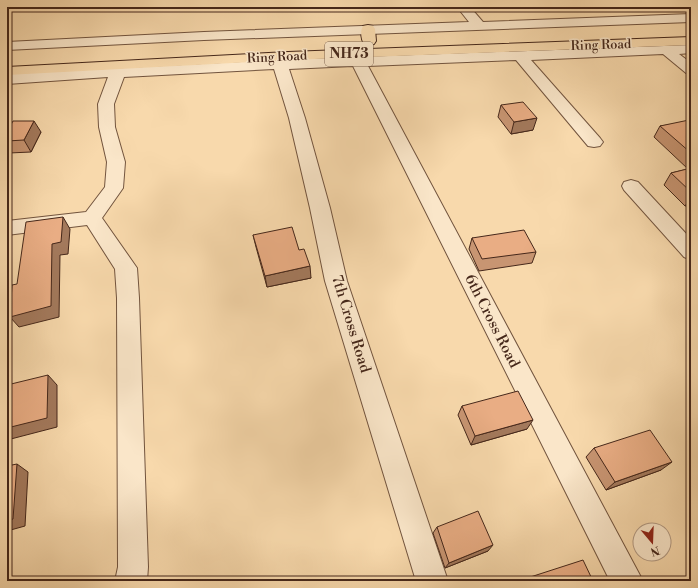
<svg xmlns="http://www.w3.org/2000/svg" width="698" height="588" viewBox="0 0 698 588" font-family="'Libre Bodoni',serif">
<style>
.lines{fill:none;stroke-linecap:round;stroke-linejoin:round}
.minor-casing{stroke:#72543e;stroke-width:2}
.highway-casing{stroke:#45271a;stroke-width:2}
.minor{fill:#fae6c9;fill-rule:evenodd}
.highway{fill:#f8d9ac;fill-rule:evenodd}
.wall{fill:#c89572;stroke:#45271a}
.shaded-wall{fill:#a3795c;stroke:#45271a}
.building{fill:#e9ad84;stroke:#45271a}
.labels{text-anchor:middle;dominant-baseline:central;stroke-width:3;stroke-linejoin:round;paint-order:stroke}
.far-street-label{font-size:13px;fill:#45271a;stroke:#fae6c9}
.shield{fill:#fae6c9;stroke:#7b604e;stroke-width:1}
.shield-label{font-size:14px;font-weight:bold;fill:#45271a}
.street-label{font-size:15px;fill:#45271a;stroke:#fae6c9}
</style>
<rect width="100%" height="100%" fill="#f8d9ac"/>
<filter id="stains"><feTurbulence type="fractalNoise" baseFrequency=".005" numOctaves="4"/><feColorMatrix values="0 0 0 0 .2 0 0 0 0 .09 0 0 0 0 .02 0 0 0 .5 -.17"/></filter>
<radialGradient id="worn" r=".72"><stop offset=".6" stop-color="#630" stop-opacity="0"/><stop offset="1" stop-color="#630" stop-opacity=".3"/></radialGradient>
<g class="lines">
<g class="minor-casing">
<path id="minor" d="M 457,7 L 470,7 L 483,22 L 691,14 L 691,22 L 204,40 L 7,50 L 7,42 L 204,32 L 469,22 Z
M 691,45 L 691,53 L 679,54 L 691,63 L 691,74 L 686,73 L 663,54 L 531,60 L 600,138 L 603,142 L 600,146 L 594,147 L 588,146 L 516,60 L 368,66 L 643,581 L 610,581 L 353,66 L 289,69 L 305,118 L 330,208 L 347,281 L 448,581 L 416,581 L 325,281 L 310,208 L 289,118 L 274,69 L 124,77 L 114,104 L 115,127 L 125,162 L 123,188 L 102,218 L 137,268 L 139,298 L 148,567 L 147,581 L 115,581 L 118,567 L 117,298 L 115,269 L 87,225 L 7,235 L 7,221 L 86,212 L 105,187 L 107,162 L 99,127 L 98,104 L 108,77 L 7,84 L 7,74 L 280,60 Z
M 631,180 L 638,182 L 691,239 L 691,260 L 684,257 L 624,190 L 622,186 L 624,182 Z"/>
</g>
<g class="highway-casing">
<path id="highway" d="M 368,25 L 373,26 L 375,29 L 376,41 L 374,44 L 369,45 L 364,44 C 361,39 360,31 363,26 Z
M 691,37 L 691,45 L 288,60 L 7,75 L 7,67 L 288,52 Z"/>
</g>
<use href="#minor" class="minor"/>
<use href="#highway" class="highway"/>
</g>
<path class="wall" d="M 501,105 L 533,130 L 511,134 L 498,117 Z
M 691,122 L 691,204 L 685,206 L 664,185 L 671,173 L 688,169 L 654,137 L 660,126 Z
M 41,132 L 31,152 L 9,153 L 7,149 L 7,141 Z
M 253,235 L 299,250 L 311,278 L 267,287 L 256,247 Z
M 472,238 L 536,252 L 532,263 L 479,271 L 469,249 Z
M 462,406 L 527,429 L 471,445 L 458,415 Z
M 594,448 L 661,470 L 606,490 L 586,457 Z
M 437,527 L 488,551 L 445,568 L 433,533 Z"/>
<path class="shaded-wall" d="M 537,118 L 533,130 L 511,134 L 514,122 Z
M 34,121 L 41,132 L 31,152 L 24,140 Z
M 691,197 L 691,204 L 685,206 Z
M 63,217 L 70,229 L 68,254 L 60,255 L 59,317 L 19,327 L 10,317 Z
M 310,266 L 311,278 L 267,287 L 265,276 Z
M 48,375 L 57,385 L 57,427 L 7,440 L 7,428 Z
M 533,420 L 527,429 L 471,445 L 475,436 Z
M 672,462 L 661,470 L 606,490 L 615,482 Z
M 17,464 L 28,472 L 25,526 L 7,531 L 7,521 Z
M 493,545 L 488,551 L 445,568 L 449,563 Z"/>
<path class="building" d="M 523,102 L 537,118 L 514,122 L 501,105 Z
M 689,120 L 691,122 L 691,153 L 660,126 Z
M 13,121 L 34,121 L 24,140 L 7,141 L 7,132 Z
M 691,168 L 691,192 L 671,173 Z
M 63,217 L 61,242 L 52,244 L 51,306 L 10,317 L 12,285 L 17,284 L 26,222 Z
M 292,227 L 299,250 L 304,249 L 310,266 L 265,276 L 253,235 Z
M 524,230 L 536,252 L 482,259 L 472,238 Z
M 48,375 L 47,418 L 7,428 L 7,385 Z
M 518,391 L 533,420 L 475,436 L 462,406 Z
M 650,430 L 672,462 L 615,482 L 594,448 Z
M 17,464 L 13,519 L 7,521 L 7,466 Z
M 478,511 L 493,545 L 449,563 L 437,527 Z
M 583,560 L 593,581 L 518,581 Z"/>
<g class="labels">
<g class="far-street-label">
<text transform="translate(601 45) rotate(-2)">Ring Road</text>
<text transform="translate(277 57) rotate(-3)">Ring Road</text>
</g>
<rect class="shield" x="325" y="42" width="48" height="24" rx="3"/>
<g class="shield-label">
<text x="349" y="54">NH73</text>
</g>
<g class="street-label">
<text transform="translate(492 321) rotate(63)">6th Cross Road</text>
<text transform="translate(351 324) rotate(73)">7th Cross Road</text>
</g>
</g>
<rect width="698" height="588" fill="none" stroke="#f8d9ac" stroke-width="24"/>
<rect x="8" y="8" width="682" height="572" fill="none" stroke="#45271a" stroke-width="2"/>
<rect x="12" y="12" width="674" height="564" fill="none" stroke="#45271a"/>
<g transform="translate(652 542) rotate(161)"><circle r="19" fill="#fae6c9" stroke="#b29a83"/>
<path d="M0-3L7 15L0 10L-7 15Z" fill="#8f2418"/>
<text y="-6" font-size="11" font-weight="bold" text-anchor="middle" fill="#45271a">N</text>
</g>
<rect width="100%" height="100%" filter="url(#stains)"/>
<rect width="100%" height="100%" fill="url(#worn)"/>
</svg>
